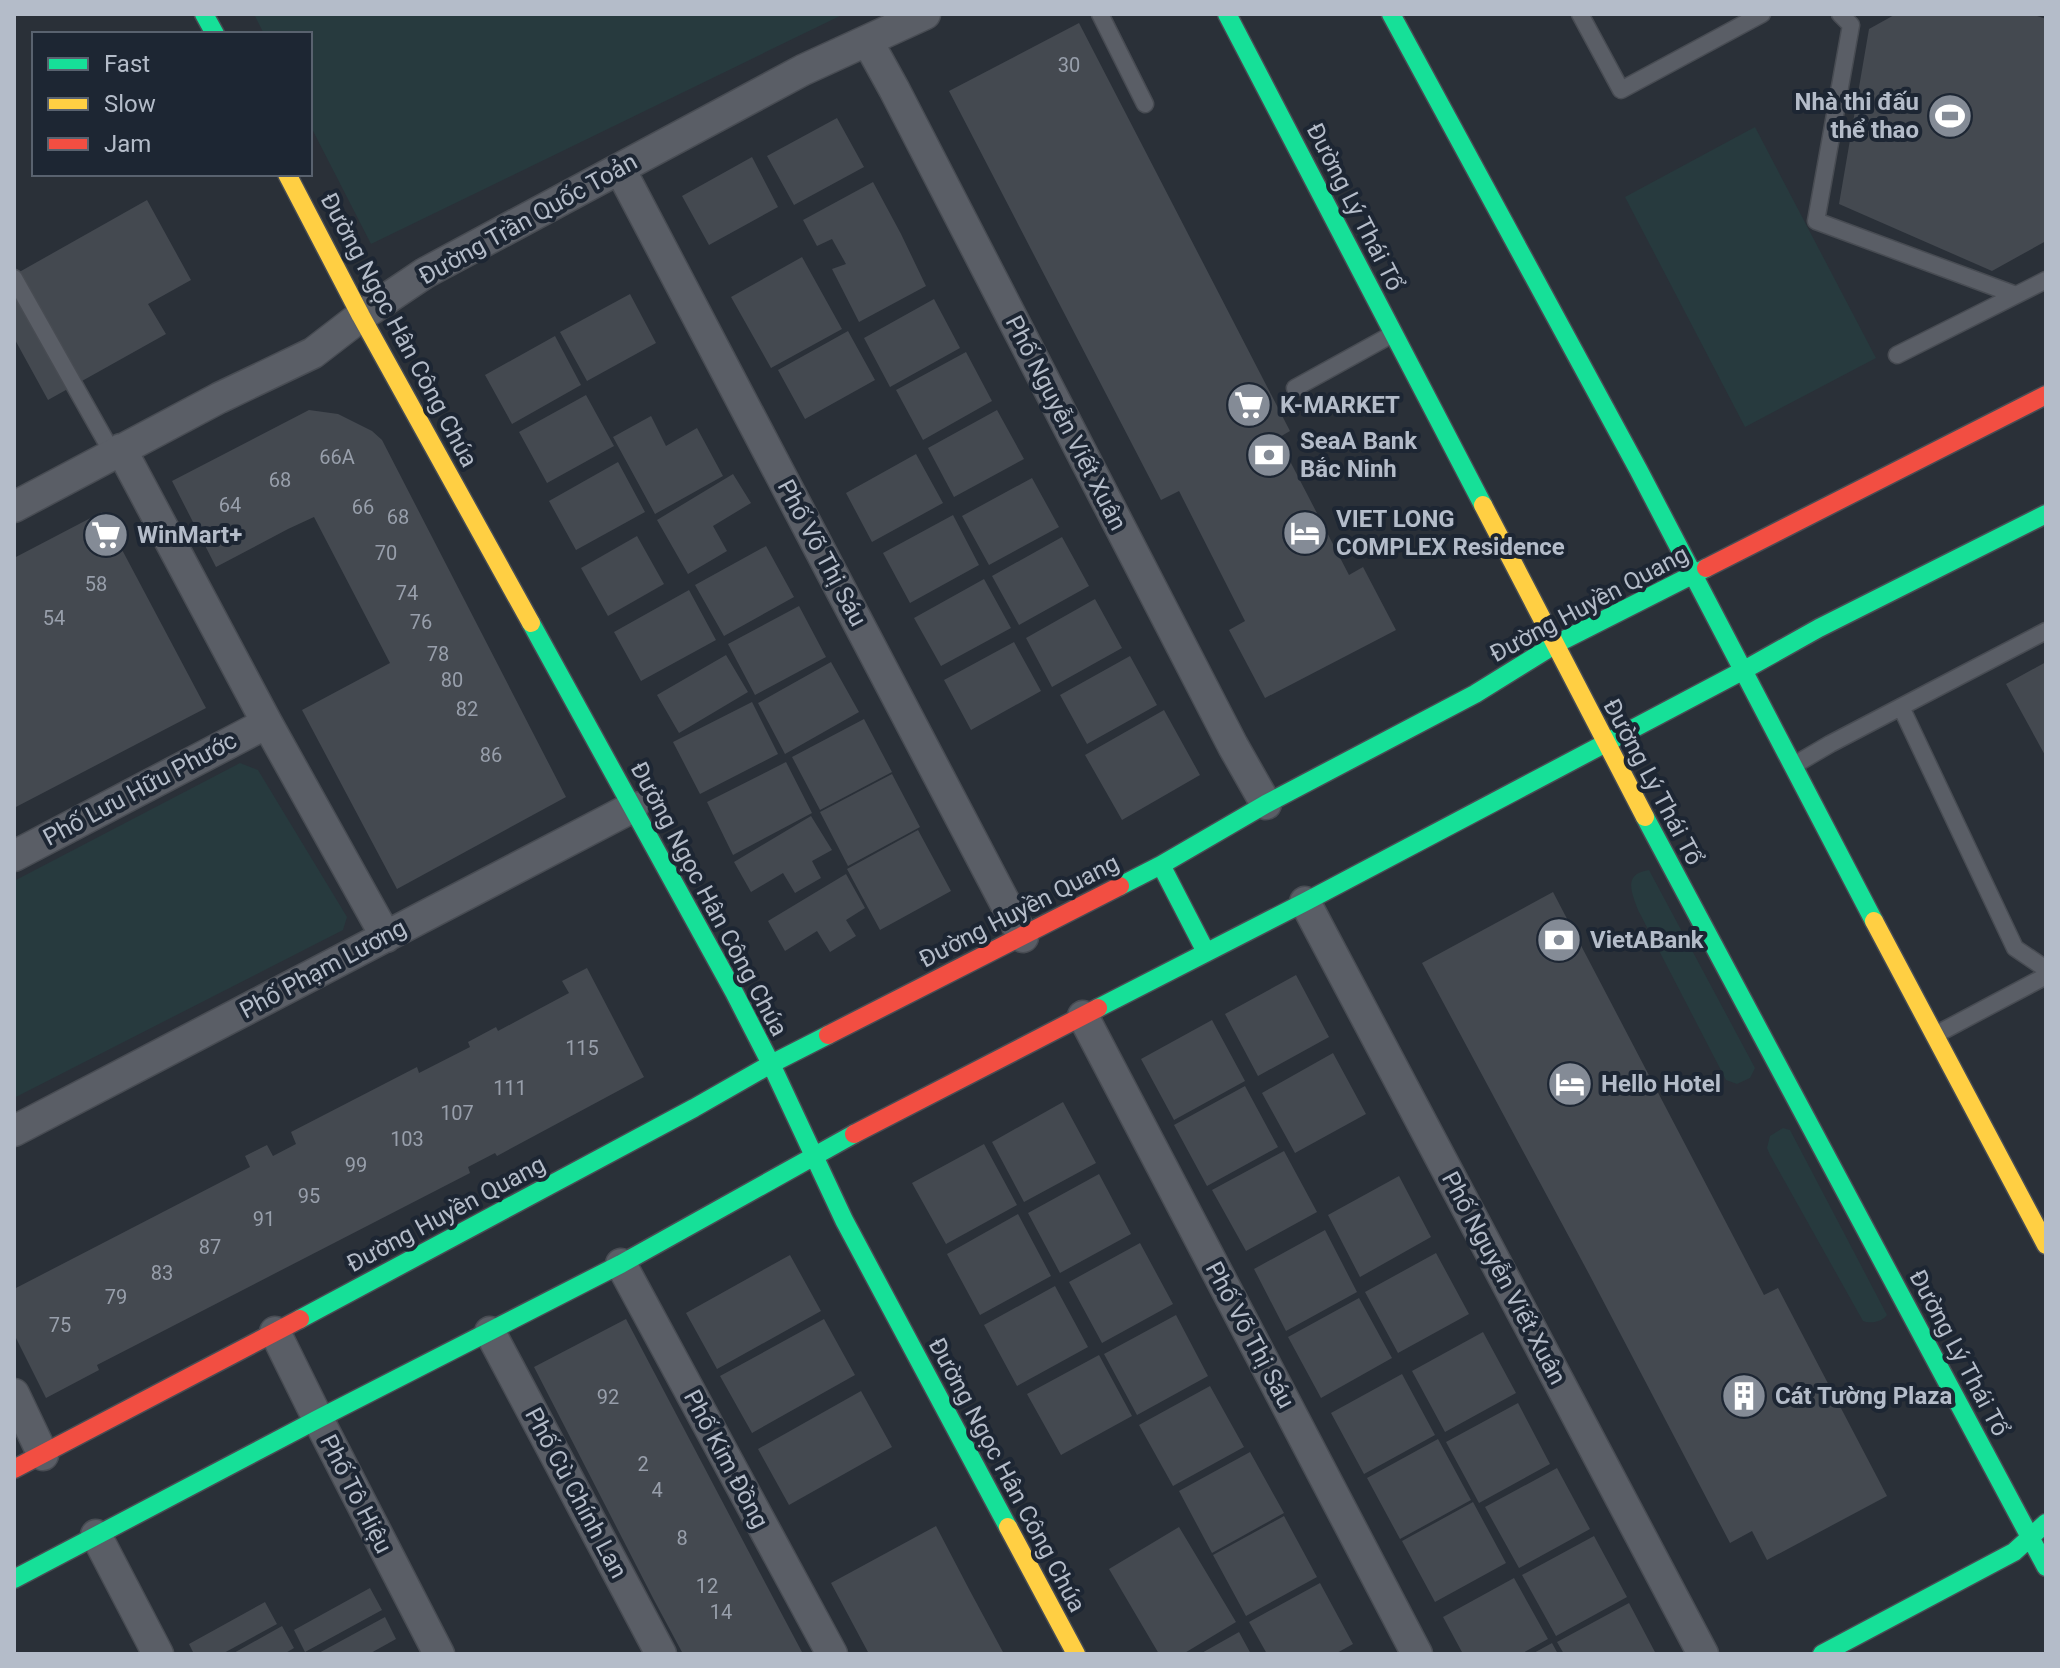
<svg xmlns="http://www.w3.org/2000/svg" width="2060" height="1668" viewBox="0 0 2060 1668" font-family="Roboto,sans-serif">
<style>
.green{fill:#273a3e}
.building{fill:#444950}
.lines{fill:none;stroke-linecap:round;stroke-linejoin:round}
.lane-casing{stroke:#484c53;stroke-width:19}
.street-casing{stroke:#484c53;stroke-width:33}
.fast-casing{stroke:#484c53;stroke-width:21}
.slow-casing{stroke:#484c53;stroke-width:21}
.jam-casing{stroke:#484c53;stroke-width:21}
.lane{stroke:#5a5e66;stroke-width:16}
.street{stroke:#5a5e66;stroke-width:30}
.fast{stroke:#16e098;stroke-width:18}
.slow{stroke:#ffcf43;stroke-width:18}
.jam{stroke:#f24e42;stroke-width:18}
.labels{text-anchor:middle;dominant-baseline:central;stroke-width:8;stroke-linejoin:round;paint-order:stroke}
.number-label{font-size:20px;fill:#989fab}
.poi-label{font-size:24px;font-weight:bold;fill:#b4bcc9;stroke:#1d2633;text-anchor:start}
.street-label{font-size:24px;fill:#b4bcc9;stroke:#1d2633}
</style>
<rect width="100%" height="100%" fill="#2a3038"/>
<path class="green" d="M 254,14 L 844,14 L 371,244 L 310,125 L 310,34 L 264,34 Z
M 1755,127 L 1876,358 L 1745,427 L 1625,197 Z
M 240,763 L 258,770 L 347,917 L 343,930 L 14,1098 L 14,881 Z
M 1649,870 L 1755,1068 L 1750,1078 L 1737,1084 L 1726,1080 L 1638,910 C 1632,893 1622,874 1649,870 Z
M 1783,1128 L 1790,1130 L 1887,1315 C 1882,1322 1870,1324 1863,1321 L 1770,1155 L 1767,1148 L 1770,1136 Z"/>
<path class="building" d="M 1896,14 L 2031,14 L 2046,19 L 2046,241 L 1992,271 L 1839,204 L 1869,29 Z
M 1079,23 L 1290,431 L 1278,438 L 1349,575 L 1363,567 L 1396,630 L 1265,698 L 1229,630 L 1245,621 L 1179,491 L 1161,500 L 949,91 Z
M 837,118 L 864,167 L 794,205 L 767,156 Z
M 752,157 L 778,207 L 709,245 L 682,196 Z
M 873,182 L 901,234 L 926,286 L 859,322 L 832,269 L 846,264 L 832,239 L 817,246 L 803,220 Z
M 147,200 L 191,280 L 148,304 L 166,334 L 48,400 L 14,338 L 14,275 Z
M 802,257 L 842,329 L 771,368 L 731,297 Z
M 630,294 L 656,343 L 587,381 L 560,332 Z
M 934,299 L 960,348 L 890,387 L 864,338 Z
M 848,331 L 875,380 L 805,419 L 778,370 Z
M 555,336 L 581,385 L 512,424 L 485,375 Z
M 966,352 L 992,401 L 923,440 L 896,390 Z
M 586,395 L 614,446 L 547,483 L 519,432 Z
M 309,410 L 338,414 L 372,431 L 382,440 L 566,797 L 397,889 L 302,710 L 390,663 L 314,517 L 288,529 L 216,567 L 172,481 Z
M 997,410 L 1024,459 L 954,497 L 928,448 Z
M 651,416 L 666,446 L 697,428 L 723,476 L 655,514 L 613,437 Z
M 916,454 L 943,503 L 872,542 L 846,493 Z
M 618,462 L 645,512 L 576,550 L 549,501 Z
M 733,474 L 751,503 L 713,526 L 727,551 L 688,574 L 657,520 Z
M 1032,478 L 1059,527 L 989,565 L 962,516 Z
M 102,512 L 206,708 L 14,808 L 14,558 Z
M 953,515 L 979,565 L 910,603 L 883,553 Z
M 637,536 L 664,584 L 608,616 L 581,568 Z
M 1062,537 L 1089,586 L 1019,625 L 992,576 Z
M 766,546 L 794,597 L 724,636 L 695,585 Z
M 984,579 L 1011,628 L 941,666 L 914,618 Z
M 689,590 L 716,640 L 641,681 L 614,632 Z
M 1095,599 L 1122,648 L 1052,687 L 1026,638 Z
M 799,606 L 826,657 L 755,695 L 728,644 Z
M 1014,642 L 1041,691 L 971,730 L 944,680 Z
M 726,655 L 748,692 L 679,733 L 657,695 Z
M 1130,656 L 1157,705 L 1087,744 L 1060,695 Z
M 831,662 L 859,712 L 785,754 L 758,703 Z
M 2046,662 L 2046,757 L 2006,684 Z
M 752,702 L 778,754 L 700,794 L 673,742 Z
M 1164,710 L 1200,775 L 1122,820 L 1085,755 Z
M 864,719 L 892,772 L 820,810 L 792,757 Z
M 786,762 L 812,813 L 733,855 L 707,802 Z
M 892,774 L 920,827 L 848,866 L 820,812 Z
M 811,816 L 832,850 L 812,861 L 821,878 L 795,893 L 783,873 L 751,892 L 734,862 Z
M 918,830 L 951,891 L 880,930 L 847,869 Z
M 846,874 L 865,908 L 846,920 L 856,936 L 830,952 L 817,931 L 785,951 L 768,921 Z
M 1553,892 L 1764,1295 L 1778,1288 L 1887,1496 L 1767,1560 L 1752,1531 L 1730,1543 L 1589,1274 L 1422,963 Z
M 587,968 L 644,1077 L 497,1156 L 495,1153 L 468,1167 L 470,1173 L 97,1365 L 99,1370 L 46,1398 L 14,1334 L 14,1289 L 250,1167 L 245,1156 L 267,1145 L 273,1156 L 296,1144 L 291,1132 L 417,1067 L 419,1073 L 470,1047 L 468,1042 L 496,1027 L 498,1031 L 569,993 L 562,981 Z
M 1296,975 L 1329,1037 L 1258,1076 L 1225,1014 Z
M 1212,1020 L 1245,1081 L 1174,1120 L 1141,1059 Z
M 1333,1053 L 1366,1114 L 1295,1153 L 1262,1093 Z
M 1245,1086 L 1278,1147 L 1207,1186 L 1174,1125 Z
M 1063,1102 L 1096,1163 L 1024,1202 L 992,1142 Z
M 984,1144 L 1017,1205 L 946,1244 L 912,1183 Z
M 1284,1151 L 1317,1212 L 1246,1251 L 1212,1190 Z
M 1099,1174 L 1131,1234 L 1060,1273 L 1028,1213 Z
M 1399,1176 L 1431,1237 L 1360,1277 L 1328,1215 Z
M 1018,1214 L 1051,1276 L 980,1315 L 947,1254 Z
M 1325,1230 L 1357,1292 L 1286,1331 L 1254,1269 Z
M 1140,1243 L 1173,1304 L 1102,1343 L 1069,1282 Z
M 1436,1253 L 1469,1314 L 1398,1353 L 1365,1292 Z
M 790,1255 L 821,1311 L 717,1369 L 686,1313 Z
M 1055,1286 L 1088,1347 L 1017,1386 L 984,1325 Z
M 1359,1298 L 1392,1358 L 1321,1398 L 1288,1337 Z
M 1176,1315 L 1208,1376 L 1137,1415 L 1104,1354 Z
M 626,1319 L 760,1573 L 803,1654 L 683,1654 L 654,1600 L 534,1367 Z
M 824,1319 L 855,1375 L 752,1433 L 720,1376 Z
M 1483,1332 L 1516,1393 L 1445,1432 L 1412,1371 Z
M 1099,1355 L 1132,1416 L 1061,1455 L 1027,1394 Z
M 1402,1374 L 1435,1435 L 1364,1474 L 1331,1413 Z
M 1210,1386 L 1244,1447 L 1173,1486 L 1139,1425 Z
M 861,1391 L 892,1447 L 789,1505 L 758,1449 Z
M 1518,1403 L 1550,1464 L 1479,1503 L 1446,1442 Z
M 1438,1439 L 1471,1500 L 1400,1539 L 1367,1478 Z
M 1250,1452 L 1284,1513 L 1212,1553 L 1179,1491 Z
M 1557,1468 L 1590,1529 L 1519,1568 L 1485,1507 Z
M 1473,1502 L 1506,1563 L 1435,1602 L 1402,1541 Z
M 1284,1516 L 1317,1577 L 1246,1616 L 1213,1555 Z
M 936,1526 L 970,1591 L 1004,1654 L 869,1654 L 831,1583 Z
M 1179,1527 L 1236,1622 L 1183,1654 L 1159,1654 L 1109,1569 Z
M 1594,1536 L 1627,1597 L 1556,1636 L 1522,1575 Z
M 1514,1578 L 1548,1639 L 1521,1654 L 1463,1654 L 1443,1617 Z
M 1320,1583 L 1353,1644 L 1335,1654 L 1267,1654 L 1249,1622 Z
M 370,1588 L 382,1610 L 305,1652 L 294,1630 Z
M 265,1602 L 277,1624 L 222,1654 L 194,1654 L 189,1644 Z
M 1629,1603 L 1656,1654 L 1564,1654 L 1557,1642 Z
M 385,1617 L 396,1639 L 369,1654 L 317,1654 Z
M 282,1626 L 294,1648 L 284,1654 L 232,1654 Z
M 1239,1632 L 1251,1654 L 1200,1654 Z
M 1552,1643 L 1558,1654 L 1532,1654 Z"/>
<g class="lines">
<g class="lane-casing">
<path id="lane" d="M 1100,14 L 1145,104
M 1580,14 L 1621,90 L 1762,14
M 1840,14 L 1851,25 L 1816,221 L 2016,295
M 14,278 L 113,454
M 1897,355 L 2046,280
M 1295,388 L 1391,335
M 1901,707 L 2015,948 L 2046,969
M 1796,764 L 1830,744 L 2046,631
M 1935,1035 L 2046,976"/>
</g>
<g class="street-casing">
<path id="street" d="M 868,42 L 894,89 L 1233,746 L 1266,804
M 620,169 L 1023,937
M 121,449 L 267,723 L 386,937
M 14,507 L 219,398 L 313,353 L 361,316 L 425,273 L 803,70 L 925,14
M 14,856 L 267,723
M 1305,902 L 1703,1654
M 1083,1016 L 1417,1654
M 14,1131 L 633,807
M 621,1264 L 832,1654
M 275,1332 L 318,1419 L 439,1654
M 490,1332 L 661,1654
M 14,1394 L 43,1455
M 96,1535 L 158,1654"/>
</g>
<g class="fast-casing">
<path id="fast" d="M 204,14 L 215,34
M 1227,14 L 1483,505
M 1391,14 L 1638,469 L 1874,921
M 531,623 L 734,992 L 771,1064 L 844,1220 L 1008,1527
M 1645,817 L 2046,1567
M 1161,865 L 1206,952
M 1120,886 L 1161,865 L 1266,804 L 1475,694 L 1554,645 L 1706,568
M 1098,1008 L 1305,902 L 1744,670 L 1819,628 L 2046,514
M 300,1319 L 694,1108 L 771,1064 L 828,1035
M 14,1579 L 318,1419 L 621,1264 L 854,1134
M 1822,1654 L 2014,1552 L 2046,1523"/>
</g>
<g class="slow-casing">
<path id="slow" d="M 287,174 L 361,316 L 531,623
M 1483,505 L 1645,817
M 1874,921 L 2046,1245
M 1008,1527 L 1076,1654"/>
</g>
<g class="jam-casing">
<path id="jam" d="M 1706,568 L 2046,395
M 828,1035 L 1120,886
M 854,1134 L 1098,1008
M 14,1469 L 300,1319"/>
</g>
<use href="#lane" class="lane"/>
<use href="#street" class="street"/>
<use href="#fast" class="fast"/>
<use href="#slow" class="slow"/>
<use href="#jam" class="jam"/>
</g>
<defs>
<g id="stadium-disc" transform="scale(2.3)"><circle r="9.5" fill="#848b96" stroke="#1d2633"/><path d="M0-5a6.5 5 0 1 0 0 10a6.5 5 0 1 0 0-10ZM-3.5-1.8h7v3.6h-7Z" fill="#fff"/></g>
<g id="supermarket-disc" transform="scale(2.3)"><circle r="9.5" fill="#848b96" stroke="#1d2633"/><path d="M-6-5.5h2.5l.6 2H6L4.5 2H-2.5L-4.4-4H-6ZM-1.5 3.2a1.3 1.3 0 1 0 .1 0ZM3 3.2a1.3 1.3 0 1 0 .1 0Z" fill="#fff"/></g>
<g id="bank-disc" transform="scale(2.3)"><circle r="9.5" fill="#848b96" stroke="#1d2633"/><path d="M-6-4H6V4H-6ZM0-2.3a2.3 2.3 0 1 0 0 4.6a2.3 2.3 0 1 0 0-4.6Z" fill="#fff"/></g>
<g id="hotel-disc" transform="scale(2.3)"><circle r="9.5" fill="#848b96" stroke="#1d2633"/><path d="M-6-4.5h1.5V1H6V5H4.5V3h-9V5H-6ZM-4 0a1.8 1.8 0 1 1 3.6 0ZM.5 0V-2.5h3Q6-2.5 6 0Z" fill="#fff"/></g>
<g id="building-disc" transform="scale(2.3)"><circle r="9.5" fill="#848b96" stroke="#1d2633"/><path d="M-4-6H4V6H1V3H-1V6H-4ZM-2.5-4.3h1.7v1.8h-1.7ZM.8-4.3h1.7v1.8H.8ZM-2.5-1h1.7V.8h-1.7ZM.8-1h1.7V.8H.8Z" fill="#fff"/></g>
</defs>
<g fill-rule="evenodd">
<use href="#stadium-disc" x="1950" y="116"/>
<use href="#supermarket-disc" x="1249" y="405"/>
<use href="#bank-disc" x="1269" y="455"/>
<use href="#hotel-disc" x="1305" y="533"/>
<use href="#supermarket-disc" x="106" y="535"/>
<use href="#bank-disc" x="1559" y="940"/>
<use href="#hotel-disc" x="1570" y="1084"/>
<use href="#building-disc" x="1744" y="1396"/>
</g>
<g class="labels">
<g class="number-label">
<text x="1069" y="65">30</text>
<text x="337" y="457">66A</text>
<text x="280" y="480">68</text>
<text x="230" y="505">64</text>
<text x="363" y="507">66</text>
<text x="398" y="517">68</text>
<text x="386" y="553">70</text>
<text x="96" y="584">58</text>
<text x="407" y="593">74</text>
<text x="54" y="618">54</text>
<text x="421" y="622">76</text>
<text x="438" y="654">78</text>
<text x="452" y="680">80</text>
<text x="467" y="709">82</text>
<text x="491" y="755">86</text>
<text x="582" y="1048">115</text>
<text x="510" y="1088">111</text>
<text x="457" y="1113">107</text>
<text x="407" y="1139">103</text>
<text x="356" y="1165">99</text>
<text x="309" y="1196">95</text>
<text x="264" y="1219">91</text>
<text x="210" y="1247">87</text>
<text x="162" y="1273">83</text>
<text x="116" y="1297">79</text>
<text x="60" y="1325">75</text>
<text x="608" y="1397">92</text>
<text x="643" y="1464">2</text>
<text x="657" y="1490">4</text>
<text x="682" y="1538">8</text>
<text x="707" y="1586">12</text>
<text x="721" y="1612">14</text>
</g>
<g class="poi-label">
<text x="1919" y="102" text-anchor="end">Nhà thi đấu<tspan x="1919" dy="28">thể thao</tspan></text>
<text x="1280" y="405">K-MARKET</text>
<text x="1300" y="441">SeaA Bank<tspan x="1300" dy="28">Bắc Ninh</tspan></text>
<text x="1336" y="519">VIET LONG<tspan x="1336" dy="28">COMPLEX Residence</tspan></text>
<text x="137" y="535">WinMart+</text>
<text x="1590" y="940">VietABank</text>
<text x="1601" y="1084">Hello Hotel</text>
<text x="1775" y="1396">Cát Tường Plaza</text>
</g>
<g class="street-label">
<text transform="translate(1355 207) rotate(63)">Đường Lý Thái Tổ</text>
<text transform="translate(528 219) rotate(-29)">Đường Trần Quốc Toản</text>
<text transform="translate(399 330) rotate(62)">Đường Ngọc Hân Công Chúa</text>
<text transform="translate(1066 423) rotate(63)">Phố Nguyễn Viết Xuân</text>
<text transform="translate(822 553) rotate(62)">Phố Võ Thị Sáu</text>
<text transform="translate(1589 604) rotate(-28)">Đường Huyền Quang</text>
<text transform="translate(1653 782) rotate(62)">Đường Lý Thái Tổ</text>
<text transform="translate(140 789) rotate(-28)">Phố Lưu Hữu Phước</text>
<text transform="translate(709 899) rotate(62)">Đường Ngọc Hân Công Chúa</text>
<text transform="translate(1019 911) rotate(-27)">Đường Huyền Quang</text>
<text transform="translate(323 969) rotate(-28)">Phố Phạm Lương</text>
<text transform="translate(446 1214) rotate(-28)">Đường Huyền Quang</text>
<text transform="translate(1504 1278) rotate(62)">Phố Nguyễn Viết Xuân</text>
<text transform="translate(1250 1335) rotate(62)">Phố Võ Thị Sáu</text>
<text transform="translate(1959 1353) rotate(62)">Đường Lý Thái Tổ</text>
<text transform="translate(726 1459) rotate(62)">Phố Kim Đồng</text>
<text transform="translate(1007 1475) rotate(62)">Đường Ngọc Hân Công Chúa</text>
<text transform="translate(576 1493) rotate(62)">Phố Cù Chính Lan</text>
<text transform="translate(356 1494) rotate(63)">Phố Tô Hiệu</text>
</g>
</g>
<rect width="2060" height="1668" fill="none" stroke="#b4bcc9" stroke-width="32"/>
<rect x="32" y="32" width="280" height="144" fill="#1d2633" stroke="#59626f" stroke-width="2"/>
<rect x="48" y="58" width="40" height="12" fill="#16e098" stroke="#59626f" stroke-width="2"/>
<text x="104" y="72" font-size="24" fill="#b4bcc9">Fast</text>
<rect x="48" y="98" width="40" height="12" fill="#ffcf43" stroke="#59626f" stroke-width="2"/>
<text x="104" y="112" font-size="24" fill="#b4bcc9">Slow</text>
<rect x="48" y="138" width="40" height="12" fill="#f24e42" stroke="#59626f" stroke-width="2"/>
<text x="104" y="152" font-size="24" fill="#b4bcc9">Jam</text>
</svg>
